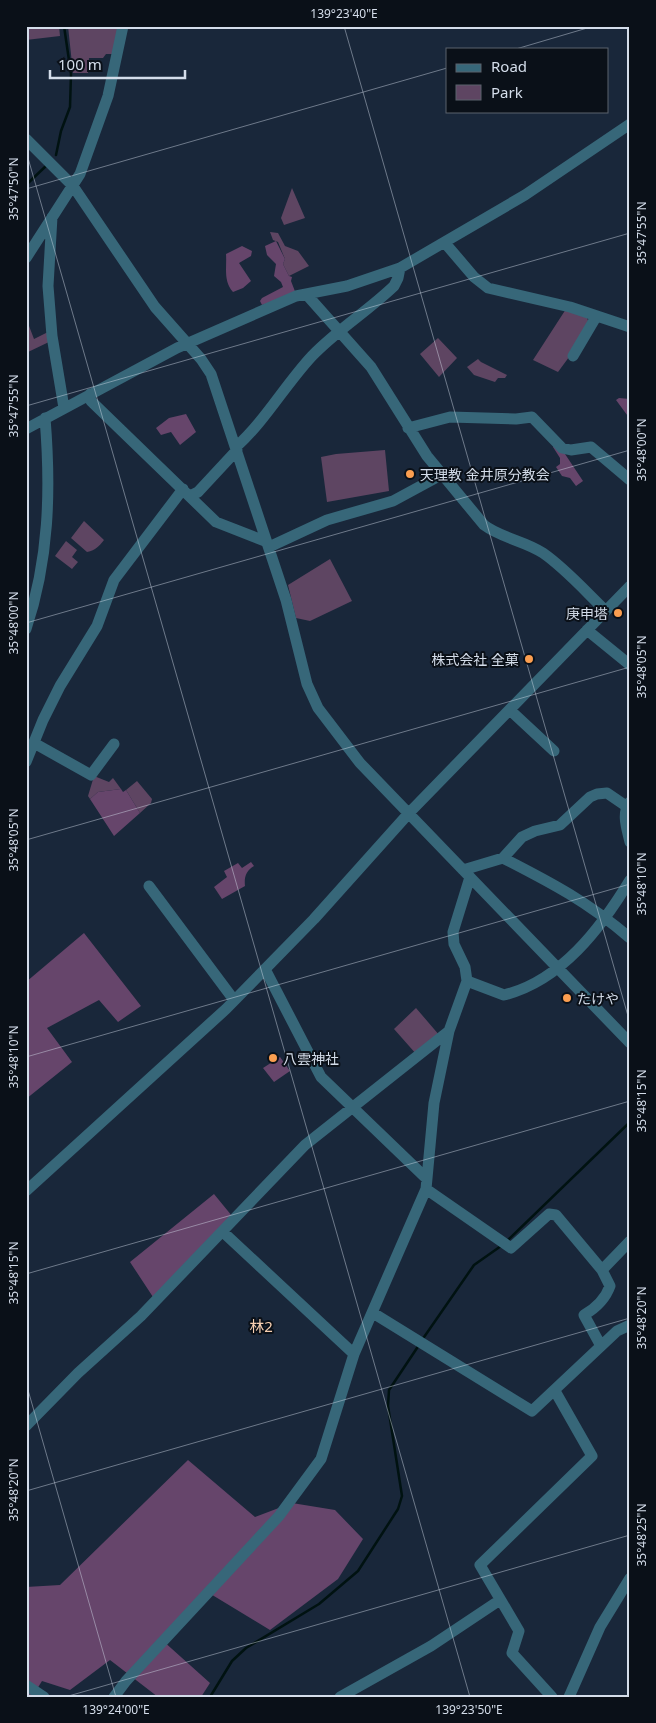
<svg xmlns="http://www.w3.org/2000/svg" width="656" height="1723" viewBox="0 0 656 1723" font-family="'Noto Sans','Noto Sans JP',sans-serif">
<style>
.green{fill:#5e4562}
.forest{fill:#66456b}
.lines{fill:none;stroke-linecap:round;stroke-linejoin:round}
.stream{stroke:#001211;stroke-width:2.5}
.minor{stroke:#376779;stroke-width:11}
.ticks{fill:none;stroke:#d4ddea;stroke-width:1;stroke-opacity:0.45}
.poi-dot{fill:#fb9e50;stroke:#0a1018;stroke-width:2}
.labels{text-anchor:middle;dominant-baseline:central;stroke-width:4;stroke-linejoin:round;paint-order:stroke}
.poi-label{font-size:14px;fill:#d4ddea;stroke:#0a1018;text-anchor:start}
.neighbourhood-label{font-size:15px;fill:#f7cfb1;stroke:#0a1018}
.neatline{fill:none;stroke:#d4ddea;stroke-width:2}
.ticks-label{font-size:12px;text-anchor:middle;fill:#d4ddea}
</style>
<rect width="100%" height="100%" fill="#19273a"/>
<path class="green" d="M 26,26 L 59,26 L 60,36 L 26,40 Z
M 68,26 L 120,26 L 114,54 L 106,54 L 103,58 L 89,58 L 88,73 L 73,73 Z
M 292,188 L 305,218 L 284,225 L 281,218 Z
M 270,232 L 278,233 L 285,246 L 298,251 L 309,266 L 289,276 L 283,264 L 285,259 L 278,242 L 273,240 Z
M 566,309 L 587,317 L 588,321 L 572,353 L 558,372 L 533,360 Z
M 26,318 L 34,339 L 48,332 L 51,341 L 26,353 Z
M 438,338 L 457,358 L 439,377 L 420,354 Z
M 478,359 L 481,362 L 507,375 L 505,378 L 498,378 L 495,382 L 474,375 L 467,367 Z
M 385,450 L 389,491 L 327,502 L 321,457 L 336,454 Z
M 84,521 L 104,540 C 99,546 96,550 87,552 L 71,538 Z
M 66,541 L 77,550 L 72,557 L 78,562 L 72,569 L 55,556 Z
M 330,559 L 352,601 L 310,621 L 296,618 L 288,585 Z
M 94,776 L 109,782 L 113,778 L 121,789 L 98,792 L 90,799 L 88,796 Z
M 137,781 L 152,799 L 151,803 L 140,813 L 126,790 Z
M 416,1008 L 440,1036 L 417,1055 L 394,1029 Z"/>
<path class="forest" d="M 276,241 L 285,259 L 283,264 L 289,276 L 292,277 L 291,281 L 296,294 L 262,305 L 260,301 L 262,298 L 283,287 L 281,282 L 274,276 L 276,264 L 267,255 L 265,246 Z
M 242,246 L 252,251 L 251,256 L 239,263 L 251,281 L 243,288 L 233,292 C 223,281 227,267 226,254 Z
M 619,398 L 630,399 L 630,419 L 616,400 Z
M 186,414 L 196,432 L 180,445 L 171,432 L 161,435 L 156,428 L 169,418 Z
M 554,445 L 565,454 L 583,481 L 576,486 L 570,478 L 562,476 L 556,467 L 560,464 L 560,458 L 553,447 Z
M 121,789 L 123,792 L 126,790 L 140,813 L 114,836 L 90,799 L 98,792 Z
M 251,862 L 254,866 C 246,871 244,877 245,886 L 222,899 L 214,887 L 227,877 L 224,871 L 238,863 L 242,868 Z
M 84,933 L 141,1006 L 118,1022 L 99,1000 L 47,1028 L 72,1062 L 26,1099 L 26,982 Z
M 280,1057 L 290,1071 L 274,1082 L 263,1068 Z
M 214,1194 L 232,1216 L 153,1297 L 130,1262 Z
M 188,1460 L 255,1517 L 292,1503 L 335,1510 L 363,1539 L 338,1579 L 270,1630 L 209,1593 L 162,1640 L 210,1683 L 201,1697 L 158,1697 L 110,1660 L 70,1690 L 42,1681 L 32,1697 L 26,1697 L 26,1587 L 60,1585 Z"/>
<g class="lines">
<path class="stream" d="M 56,155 L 61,131 L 70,107 L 71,74 L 64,26
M 26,185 L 47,165
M 507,1241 L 630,1122
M 422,1340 L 474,1265 L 501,1246
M 210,1697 L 232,1661 L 246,1648 L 319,1604 L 358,1571 L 398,1509 L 402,1496 L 388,1406 L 389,1390 L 419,1345"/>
<path class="minor" d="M 26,139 L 73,186 L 155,307 L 201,359 L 211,374 L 286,600 L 307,684 L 318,708 L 360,763 L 630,1043
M 52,217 L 48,286 L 52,336 L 64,408
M 445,243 L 474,277 L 488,288 L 570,307 L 630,327
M 26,258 L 80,174 L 108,96 L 123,26
M 307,295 L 371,367 L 427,456 L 484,525 C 501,538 525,541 543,553 C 566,569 586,592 606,611
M 573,356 L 596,317
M 90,394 L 91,401 L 216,522 L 267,542
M 408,428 L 450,417 L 516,419 L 532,417 L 562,448 L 571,450 L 591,447 L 630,480
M 26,429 L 177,348 L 296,296 L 347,286 L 400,268 L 525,195 L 630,124
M 236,447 C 265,421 285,385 312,356 C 337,330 368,311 394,286 L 398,278 L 400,268
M 190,496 L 198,492 L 237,450
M 269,547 L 327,520 L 393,501 L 441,475
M 26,629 C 49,560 51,491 45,418
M 587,630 L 630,665
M 511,711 L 554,751
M 34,743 L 91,775 L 114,744
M 26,762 L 43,720 L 60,686 L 97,626 L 114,580 L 183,489
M 630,802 C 621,813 627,829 630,842
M 503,858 L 522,837 L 535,831 L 560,825 L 590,797 L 597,794 L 607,793 L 626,806
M 463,870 L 503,858 C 552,883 588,902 630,938
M 149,886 L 234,1000
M 265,969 L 321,1077 L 427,1179
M 467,981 L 504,995 C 561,981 601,928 630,880
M 426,1189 L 511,1248 L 549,1214 L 556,1215 L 602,1270
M 26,1191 L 226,1009 L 314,919 L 409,813 L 630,586
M 223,1232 L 354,1354
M 373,1313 L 532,1411 L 617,1331 L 630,1325
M 601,1346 L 584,1315 C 596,1308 605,1300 610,1286 L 602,1270 L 630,1241
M 26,1426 L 78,1373 L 141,1316 L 305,1145 L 449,1031
M 26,1685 L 44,1697
M 114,1697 L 126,1681 L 279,1516 L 321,1459 L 354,1354 L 426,1189 L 434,1103 L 449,1031 L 467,981 L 465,967 L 454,944 L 453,932 L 470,877
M 340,1697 L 431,1646 L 500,1600
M 552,1697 L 512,1653 L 519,1631 L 480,1565 L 592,1456 L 555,1391
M 569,1697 L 600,1627 L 630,1578"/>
</g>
<path class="ticks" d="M 344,26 L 630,1023M 516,49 L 594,26M 26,151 L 470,1697M 26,189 L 447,68M 26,406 L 630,233M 26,623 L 630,450M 26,840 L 630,667M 26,1057 L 630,884M 26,1274 L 630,1101M 26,1383 L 116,1697M 26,1491 L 630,1318M 65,1697 L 630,1535"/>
<g class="poi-dot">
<circle cx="410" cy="474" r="5"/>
<circle cx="618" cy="613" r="5"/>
<circle cx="529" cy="659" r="5"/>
<circle cx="567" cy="998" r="5"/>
<circle cx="273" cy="1058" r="5"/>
</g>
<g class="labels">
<g class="poi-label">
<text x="420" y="474">天理教 金井原分教会</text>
<text x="608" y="613" text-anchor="end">庚申塔</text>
<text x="519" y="659" text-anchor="end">株式会社 全菓</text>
<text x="577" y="998">たけや</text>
<text x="283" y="1058">八雲神社</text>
</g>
<g class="neighbourhood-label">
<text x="261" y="1326">林2</text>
</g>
</g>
<rect width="656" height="1723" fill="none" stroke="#0a1018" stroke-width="55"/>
<rect x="446" y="48" width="162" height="65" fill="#0a1018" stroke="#5b626c"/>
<rect x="456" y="64" width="25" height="8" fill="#376779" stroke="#5b626c"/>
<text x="491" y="72" font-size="15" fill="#d4ddea">Road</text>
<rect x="456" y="85" width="25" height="15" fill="#5e4562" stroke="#5b626c"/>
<text x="491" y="98" font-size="15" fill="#d4ddea">Park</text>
<path d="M50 70v8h135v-8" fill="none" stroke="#d4ddea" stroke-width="2.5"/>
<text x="58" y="70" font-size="15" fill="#d4ddea" stroke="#0a1018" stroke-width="4" paint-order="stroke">100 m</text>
<rect x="28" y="28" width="600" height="1668" class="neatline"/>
<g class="ticks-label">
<text x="344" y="18">139°23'40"E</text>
<text transform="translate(14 189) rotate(-90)" y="4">35°47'50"N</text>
<text transform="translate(642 233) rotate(-90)" y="4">35°47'55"N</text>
<text transform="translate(14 406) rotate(-90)" y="4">35°47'55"N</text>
<text transform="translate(642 450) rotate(-90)" y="4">35°48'00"N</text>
<text transform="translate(14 623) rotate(-90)" y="4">35°48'00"N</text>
<text transform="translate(642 667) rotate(-90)" y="4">35°48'05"N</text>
<text transform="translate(14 840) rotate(-90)" y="4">35°48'05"N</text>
<text transform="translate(642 884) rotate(-90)" y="4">35°48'10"N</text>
<text transform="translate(14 1057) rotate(-90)" y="4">35°48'10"N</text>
<text transform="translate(642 1101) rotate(-90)" y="4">35°48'15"N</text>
<text transform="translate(14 1273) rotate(-90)" y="4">35°48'15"N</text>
<text transform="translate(642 1318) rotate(-90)" y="4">35°48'20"N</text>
<text transform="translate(14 1490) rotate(-90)" y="4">35°48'20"N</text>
<text transform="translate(642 1535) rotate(-90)" y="4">35°48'25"N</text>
<text x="116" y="1714">139°24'00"E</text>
<text x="469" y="1714">139°23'50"E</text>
</g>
</svg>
